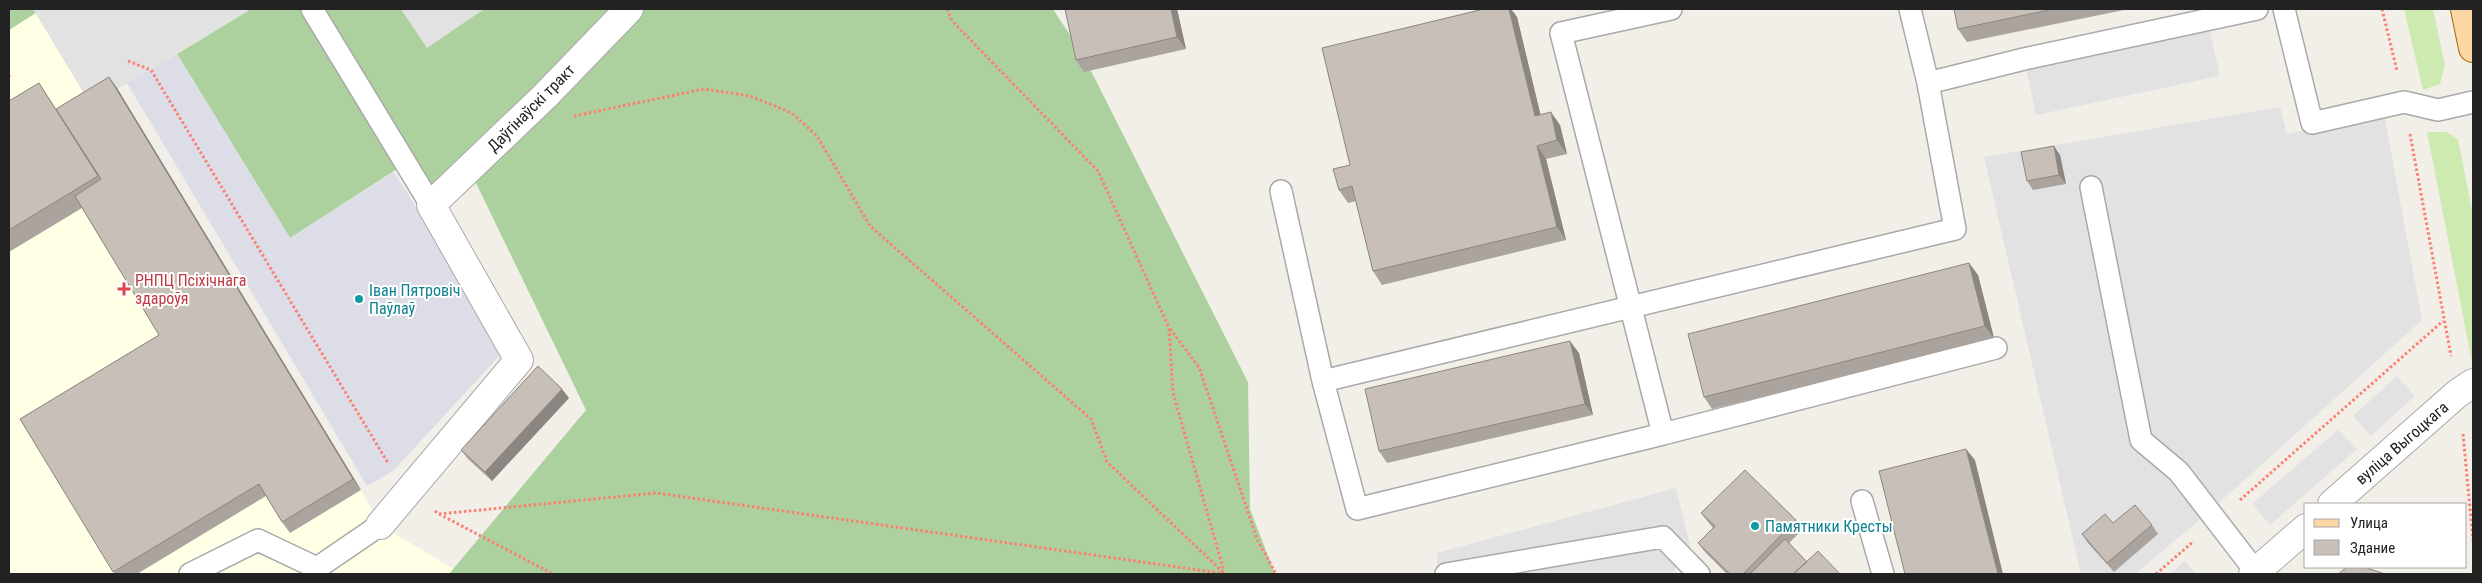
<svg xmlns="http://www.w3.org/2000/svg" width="2482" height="583" viewBox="0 0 2482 583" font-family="'Roboto Condensed',sans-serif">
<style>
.education{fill:#ffffe5}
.grass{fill:#cdebb0}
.forest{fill:#add19e}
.parking{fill:#e2e2e2}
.plaza{fill:#dddde8}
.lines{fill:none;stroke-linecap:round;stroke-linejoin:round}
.lane-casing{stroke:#a9a9a9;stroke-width:24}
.street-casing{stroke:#a9a9a9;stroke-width:30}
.primary-casing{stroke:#a06b00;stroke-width:30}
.path{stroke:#fa8072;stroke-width:3;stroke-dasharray:2.5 2.5;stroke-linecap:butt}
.lane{stroke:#fff;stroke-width:21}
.street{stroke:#fff;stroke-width:28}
.primary{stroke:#fcd6a4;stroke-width:28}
.wall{fill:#aba49e}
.shaded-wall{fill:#8b8681}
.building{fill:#c7bfb8;stroke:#8b8681}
.health-dot{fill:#e0444e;stroke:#fff;stroke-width:2}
.culture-dot{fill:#0f9aa8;stroke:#fff;stroke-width:2}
.labels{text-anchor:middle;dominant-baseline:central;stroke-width:4;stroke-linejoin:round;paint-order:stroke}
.street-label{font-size:16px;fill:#222;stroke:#fff}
.health-label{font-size:16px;fill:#be3a42;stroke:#fff;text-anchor:start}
.culture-label{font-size:16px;fill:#0d838f;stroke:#fff;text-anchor:start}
</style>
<rect width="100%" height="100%" fill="#f2efe9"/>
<path class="education" d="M 9,9 L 33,9 L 91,104 L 117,88 L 351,473 L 380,525 L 462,574 L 9,574 Z"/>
<path class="grass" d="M 2404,9 L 2433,9 L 2445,65 L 2440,84 L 2423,90 Z
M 2427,132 L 2446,132 L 2458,139 L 2473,215 L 2472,362 Z"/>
<path class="forest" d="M 9,9 L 34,9 L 36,13 L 9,30 Z
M 251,9 L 401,9 L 427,47 L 484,9 L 616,9 L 431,205 L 405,164 L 290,238 L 177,54 Z
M 645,9 L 1053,9 L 1083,55 L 1248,382 L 1250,509 L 1275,574 L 449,574 L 586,410 L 475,181 Z"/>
<path class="parking" d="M 33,9 L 251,9 L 91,105 Z
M 401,9 L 484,9 L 427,48 Z
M 2207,19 L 2220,76 L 2036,115 L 2024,59 Z
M 2280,107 L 2287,134 L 2384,114 L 2422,320 L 2210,511 L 2135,574 L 2081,574 L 1984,157 Z
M 2397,376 L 2415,396 L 2371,436 L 2353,416 Z
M 2338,430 L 2357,449 L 2270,525 L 2252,504 Z
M 1676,488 L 1690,545 L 1672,574 L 1437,574 L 1437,553 Z
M 2185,561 L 2196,574 L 2170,574 Z"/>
<path class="plaza" d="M 177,54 L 290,238 L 394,172 L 435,237 L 502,353 L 393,471 L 367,486 L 127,83 Z"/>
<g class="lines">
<g class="lane-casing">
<path id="lane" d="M 312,9 L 431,205
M 1910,9 L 1928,83 L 2024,59 L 2257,9
M 2284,9 L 2312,123 L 2404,102 L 2438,110 L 2473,102
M 2091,187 L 2141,440 L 2179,472 L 2256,572
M 1281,191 L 1323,381 L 1955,229 L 1928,83
M 1323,381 L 1357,509 L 1663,434 L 1561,33 L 1671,9
M 1663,434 L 1996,348
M 1862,501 L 1883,574
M 190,574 L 258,540 L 317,568
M 318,574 L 317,568 L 380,525
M 1446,574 L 1663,537 L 1699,574"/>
</g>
<g class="street-casing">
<path id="street" d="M 2332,504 L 2458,393 L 2473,383
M 380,525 L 519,360 L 431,205 L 545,96 L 629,9
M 2253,574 L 2306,528"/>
</g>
<g class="primary-casing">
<path id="primary" d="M 2465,9 L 2473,48"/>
</g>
<path class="path" d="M 947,9 L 952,21 L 1098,171 L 1169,328 L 1173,393 L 1224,571
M 2382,9 L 2397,71
M 128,61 L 151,70 L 388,463
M 9,76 L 10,75
M 574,116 L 704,89 L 750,96 L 792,113 L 817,136 L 870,226 L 1091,419 L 1107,462 L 1224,573
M 2410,134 L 2451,356
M 1170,329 L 1199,367 L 1257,539 L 1276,574
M 2463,434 L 2473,540
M 2240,500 L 2443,321
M 435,511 L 439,514 L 656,493 L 1227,574
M 439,514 L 553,574
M 2156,574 L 2194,541"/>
<use href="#lane" class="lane"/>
<use href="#street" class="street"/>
<use href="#primary" class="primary"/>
</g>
<path class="wall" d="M 1065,9 L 1177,9 L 1186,49 L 1084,72 L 1076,60 Z
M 1484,9 L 1511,9 L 1517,17 L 1540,114 L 1560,125 L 1567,154 L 1546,159 L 1566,240 L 1382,285 L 1373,271 L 1356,201 L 1348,203 L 1339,190 L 1350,165 Z
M 1954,9 L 2129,9 L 1967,42 L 1958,29 Z
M 109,77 L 117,88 L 361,490 L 290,533 L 282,522 L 266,496 L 137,574 L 115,574 L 20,419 L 159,335 L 82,208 L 9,252 L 9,101 L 39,83 L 56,109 Z
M 2060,155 L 2066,184 L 2033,190 L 2027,181 Z
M 1969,263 L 1978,275 L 1994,338 L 1712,409 L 1704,397 Z
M 1579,353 L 1593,415 L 1387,463 L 1379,451 Z
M 569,398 L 492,481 L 468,459 L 461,450 Z
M 1701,513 L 1796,520 L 1803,529 L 1789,543 L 1807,562 L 1840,574 L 1727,574 L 1705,552 L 1698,543 L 1713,528 L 1708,522 Z
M 2113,523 L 2152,525 L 2158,534 L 2114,572 L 2088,543 L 2082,534 Z"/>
<path class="shaded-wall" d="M 1171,9 L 1177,9 L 1186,49 L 1177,37 Z
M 1509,9 L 1511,9 L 1517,17 L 1544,129 L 1535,116 Z
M 109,77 L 117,88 L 361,490 L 353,479 Z
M 1551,112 L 1560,125 L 1567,154 L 1557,140 Z
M 1537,146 L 1546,159 L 1566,240 L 1557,227 Z
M 2054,146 L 2060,155 L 2066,184 L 2059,175 Z
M 1969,263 L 1978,275 L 1994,338 L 1985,326 Z
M 1570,341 L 1579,353 L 1593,415 L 1585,404 Z
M 562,389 L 569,398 L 492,481 L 485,472 Z
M 1966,449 L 1975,460 L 2003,574 L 1998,574 Z"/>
<path class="building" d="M 1065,9 L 1171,9 L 1177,37 L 1076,60 Z
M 1484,9 L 1509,9 L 1535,116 L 1551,112 L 1557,140 L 1537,146 L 1557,227 L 1373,271 L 1352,186 L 1339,190 L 1333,169 L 1350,165 L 1322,48 Z
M 1954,9 L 2054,9 L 1958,29 Z
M 109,77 L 353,479 L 282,522 L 259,484 L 113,572 L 20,419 L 159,335 L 75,196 L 101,179 L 56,109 Z
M 39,83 L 98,176 L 9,230 L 9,101 Z
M 2054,146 L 2059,175 L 2027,181 L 2021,152 Z
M 1969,263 L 1985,326 L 1704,397 L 1688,334 Z
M 1570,341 L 1585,404 L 1379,451 L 1365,389 Z
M 538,366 L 562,389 L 485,472 L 461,450 Z
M 1966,449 L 1998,574 L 1905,574 L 1879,471 Z
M 1745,470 L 1796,520 L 1743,574 L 1730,574 L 1698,543 L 1715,526 L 1701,513 Z
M 2135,505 L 2152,525 L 2107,563 L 2082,534 L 2105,514 L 2113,523 Z
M 1785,539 L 1807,562 L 1793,574 L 1750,574 Z
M 1818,551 L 1840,574 L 1793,574 Z
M 2347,567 L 2364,567 L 2385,574 L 2338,574 Z"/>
<path class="health-dot" d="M121.5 281.5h5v5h5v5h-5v5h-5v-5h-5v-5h5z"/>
<g class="culture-dot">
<circle cx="359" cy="299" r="5"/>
<circle cx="1755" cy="526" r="5"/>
</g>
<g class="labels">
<g class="street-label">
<text transform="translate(531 108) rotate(-45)">Даўгінаўскі тракт</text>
<text transform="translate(2402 443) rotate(-41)">вуліца Выгоцкага</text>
</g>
<g class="health-label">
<text x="135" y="280">РНПЦ Псіхічнага<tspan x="135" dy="18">здароўя</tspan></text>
</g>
<g class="culture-label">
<text x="369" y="290">Іван Пятровіч<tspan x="369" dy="18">Паўлаў</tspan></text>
<text x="1765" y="526">Памятники Кресты</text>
</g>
</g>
<rect width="2482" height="583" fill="none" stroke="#222222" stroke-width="20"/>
<rect x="2304" y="503" width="162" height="65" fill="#ffffff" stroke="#a7a7a7"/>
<rect x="2314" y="519" width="25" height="8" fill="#fcd6a4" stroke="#a7a7a7"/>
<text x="2350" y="528" font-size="15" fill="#222222">Улица</text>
<rect x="2314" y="540" width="25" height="15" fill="#c7bfb8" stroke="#a7a7a7"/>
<text x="2350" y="553" font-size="15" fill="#222222">Здание</text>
</svg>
